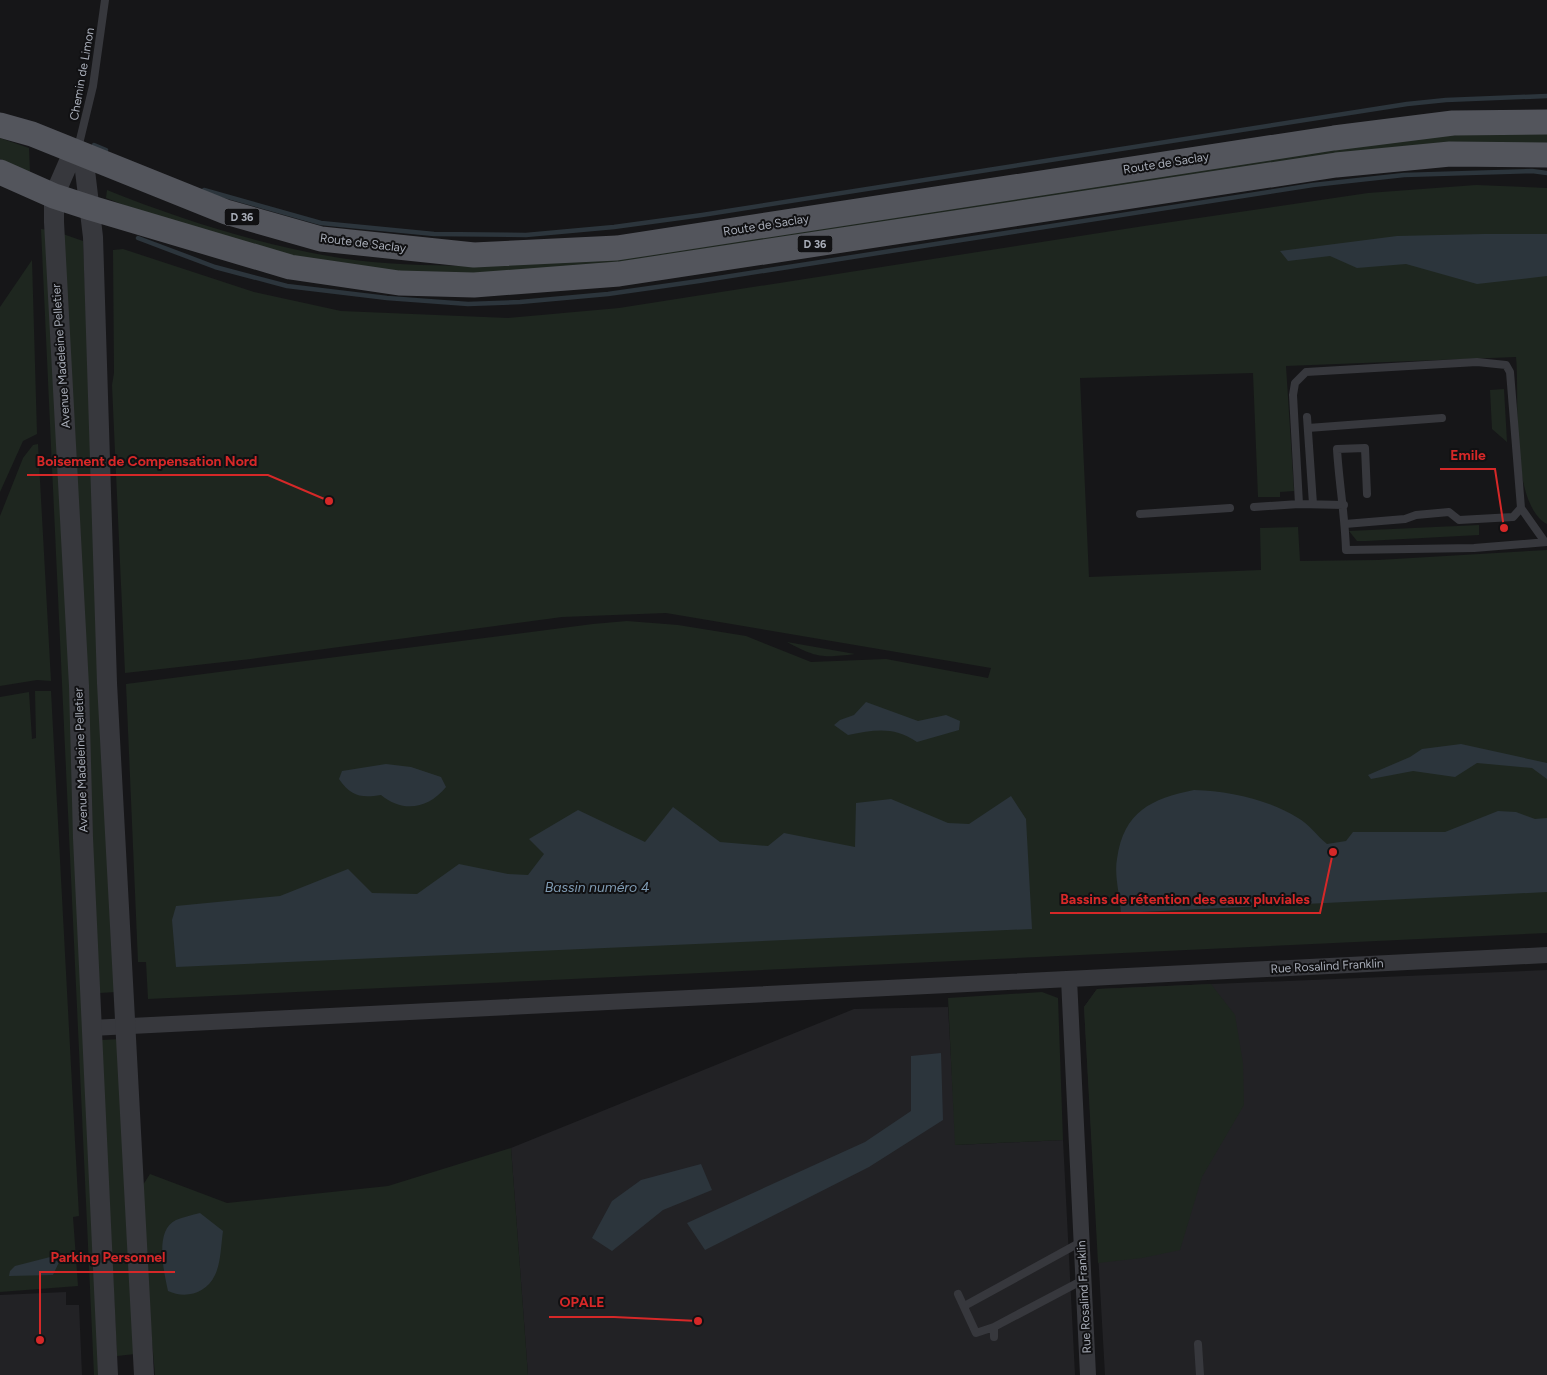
<svg xmlns="http://www.w3.org/2000/svg" width="1547" height="1375" viewBox="0 0 1547 1375" font-family="Figtree,sans-serif">
<style>
.built{fill:#222225}
.green{fill:#1e261f}
.water{fill:#2c353c}
.lines{fill:none;stroke-linecap:round;stroke-linejoin:round}
.stream{stroke:#2c353c;stroke-width:4.5}
.service{stroke:#37383d;stroke-width:8}
.minor{stroke:#37383d;stroke-width:16}
.tertiary{stroke:#37383d;stroke-width:20}
.primary{stroke:#53555c;stroke-width:25}
.labels{text-anchor:middle;dominant-baseline:central;stroke-width:4;stroke-linejoin:round;paint-order:stroke}
.shield{fill:#111113;stroke:#7b7e86;stroke-width:1}
.shield-label{font-size:11px;font-weight:bold;fill:#a8adb8}
.street-label{font-size:12px;fill:#a8adb8;stroke:#111113}
.water-label{font-size:14px;font-style:italic;fill:#7f9bb3;stroke:#111113}
.leader{fill:none;stroke:#d62828;stroke-width:2}
.callout-dot{fill:#d62828;stroke:#111113;stroke-width:2}
.callout-label{font-size:14px;text-anchor:middle;font-weight:bold;fill:#d62828;stroke:#111113;stroke-width:4;stroke-linejoin:round;paint-order:stroke}
</style>
<rect width="100%" height="100%" fill="#161618"/>
<path class="built" d="M 1547,970 L 1547,1375 L 1105,1375 L 1084,1007 L 1097,989 Z
M 948,1007 L 956,1145 L 1063,1140 L 1075,1375 L 528,1375 L 511,1148 L 854,1009 Z
M 66,1292 L 66,1305 L 79,1305 L 82,1375 L 0,1375 L 0,1295 Z"/>
<path class="green" d="M 1547,129 L 1547,146 L 571,270 L 436,276 L 297,259 L 157,218 L 106,198 L 107,190 C 182,220 260,245 340,258 C 383,265 426,265 470,266 L 1420,134 Z
M 0,138 L 29,148 L 30,173 L 0,159 Z
M 1476,185 L 1547,188 L 1547,524 C 1509,504 1520,396 1516,357 L 1286,366 L 1294,491 L 1280,492 L 1280,497 L 1258,497 L 1253,373 L 1080,378 L 1089,577 L 1261,570 L 1260,528 L 1298,527 L 1300,561 L 1378,560 L 1547,550 L 1547,933 L 148,999 L 146,962 L 138,962 L 126,684 L 593,624 L 627,621 L 678,625 L 746,636 L 811,662 L 886,659 L 988,678 L 991,668 L 666,613 L 562,617 L 251,659 L 125,673 L 112,385 L 114,373 L 113,250 L 123,249 L 254,292 L 341,311 L 508,318 L 619,308 L 1144,226 L 1368,193 Z
M 41,229 L 48,230 L 103,1375 L 94,1375 Z
M 63,234 L 83,241 L 117,992 L 99,993 Z
M 32,260 L 37,434 L 23,441 L 0,492 L 0,307 Z
M 1504,389 L 1507,442 L 1492,429 L 1490,390 Z
M 38,444 L 51,681 L 37,680 L 0,686 L 0,516 L 23,458 L 33,445 Z
M 1479,525 L 1479,535 L 1366,541 L 1357,541 L 1349,531 Z
M 787,642 L 855,654 C 822,658 817,658 787,642 Z
M 35,691 L 51,691 L 79,1216 L 73,1217 L 78,1286 L 0,1292 L 0,697 L 29,692 L 32,739 L 36,738 Z
M 1211,984 L 1235,1015 L 1243,1063 L 1244,1105 L 1202,1177 L 1180,1250 L 1142,1258 L 1098,1263 L 1084,1007 L 1097,989 Z
M 1042,992 L 1058,998 L 1063,1140 L 955,1145 L 948,998 Z
M 121,1039 L 135,1354 L 117,1356 L 101,1040 Z
M 511,1148 L 528,1375 L 155,1375 L 150,1318 L 143,1185 L 150,1174 L 227,1203 L 388,1186 Z"/>
<path class="water" d="M 1484,234 L 1547,234 L 1547,276 L 1477,284 L 1406,264 L 1357,268 L 1330,256 L 1288,261 L 1280,251 L 1397,236 Z
M 866,702 L 918,721 L 946,715 L 960,721 L 959,730 L 917,742 C 893,726 875,730 848,735 L 834,725 L 840,720 L 854,715 Z
M 1461,744 L 1547,763 L 1547,779 L 1532,768 L 1477,763 L 1455,777 L 1413,771 L 1371,779 L 1368,775 L 1410,757 L 1422,749 Z
M 386,764 L 411,767 L 441,777 L 446,787 C 428,809 403,813 381,795 C 362,798 351,797 339,779 L 342,771 Z
M 1194,790 C 1229,791 1267,799 1298,818 C 1309,824 1317,836 1327,844 L 1346,841 L 1353,832 L 1445,832 L 1498,811 L 1516,812 L 1535,819 L 1547,818 L 1547,892 L 1121,913 C 1120,896 1114,875 1117,859 C 1124,811 1151,799 1194,790 Z
M 1011,796 L 1026,819 L 1032,929 L 176,967 L 172,920 L 176,906 L 280,896 L 348,869 L 372,893 L 417,894 L 459,864 L 508,874 L 528,875 L 544,854 L 529,839 L 578,810 L 645,842 L 673,807 L 720,842 L 768,846 L 784,833 L 855,847 L 856,803 L 891,799 L 948,823 L 969,824 Z
M 941,1053 L 943,1120 L 869,1167 L 705,1250 L 687,1223 L 865,1142 L 911,1111 L 911,1056 Z
M 701,1164 L 712,1190 L 663,1210 L 612,1251 L 592,1238 L 612,1201 L 641,1180 Z
M 200,1213 L 223,1231 C 221,1244 221,1263 215,1275 C 206,1294 185,1299 168,1291 C 164,1272 154,1230 176,1220 C 183,1217 192,1215 200,1213 Z
M 54,1256 L 60,1260 L 53,1275 L 9,1276 L 10,1271 L 15,1266 Z"/>
<g class="lines">
<path class="stream" d="M 94,145 L 106,150
M 204,190 L 321,223 L 434,234 L 526,235 L 614,227 L 702,215 L 1407,104 L 1446,100 L 1547,96
M 138,238 L 215,267 L 287,286 L 387,298 L 468,304 L 520,302 L 608,294 L 699,281 L 1313,185 L 1404,175 L 1532,171 L 1547,173"/>
<path class="service" d="M 78,148 L 93,86 L 105,0
M 1307,417 L 1313,504
M 1308,428 L 1442,418
M 1367,494 L 1365,448 L 1337,449 C 1339,483 1345,516 1346,550 L 1474,548 L 1547,542
M 1299,504 L 1293,395 L 1295,383 L 1306,372 L 1477,362 L 1506,365 L 1510,372 L 1521,508 L 1513,517 L 1459,520 L 1449,512 L 1416,515 L 1405,519 L 1345,524
M 1254,507 L 1299,504 L 1344,505
M 1521,508 L 1545,542
M 1140,514 L 1230,508
M 958,1294 L 976,1333 L 994,1327
M 968,1304 L 1081,1242
M 994,1337 L 994,1327 L 1083,1280
M 1198,1344 L 1200,1375"/>
<path class="minor" d="M 1069,979 L 1088,1375
M 91,1028 L 1547,955"/>
<path class="tertiary" d="M 74,150 L 54,196 L 54,222 L 79,686 L 83,838 L 108,1375
M 83,154 L 93,237 L 107,683 L 144,1375"/>
<path class="primary" d="M 0,125 L 32,134 L 226,212 L 321,239 L 474,255 L 617,248 L 1334,138 L 1453,123 L 1547,122
M 0,172 L 54,196 L 91,208 L 290,267 L 399,283 L 474,285 L 619,274 L 1336,165 L 1450,154 L 1547,155"/>
</g>
<g class="labels">
<g class="shield">
<rect x="224.5" y="208.5" width="35" height="17" rx="4"/>
<rect x="797.5" y="235.5" width="35" height="17" rx="4"/>
</g>
<g class="shield-label">
<text x="242" y="217">D 36</text>
<text x="815" y="244">D 36</text>
</g>
<g class="street-label">
<text transform="translate(82 74) rotate(-80)">Chemin de Limon</text>
<text transform="translate(1166 163) rotate(-9)">Route de Saclay</text>
<text transform="translate(766 225) rotate(-9)">Route de Saclay</text>
<text transform="translate(363 243) rotate(7)">Route de Saclay</text>
<text transform="translate(61 356) rotate(-94)">Avenue Madeleine Pelletier</text>
<text transform="translate(81 760) rotate(-92)">Avenue Madeleine Pelletier</text>
<text transform="translate(1327 966) rotate(-3)">Rue Rosalind Franklin</text>
<text transform="translate(1084 1297) rotate(-93)">Rue Rosalind Franklin</text>
</g>
<g class="water-label">
<text x="597" y="887">Bassin numéro 4</text>
</g>
</g>
<path class="leader" d="M1504 528L1495 469H1440M329 501L268 475H27M1333 852L1320 913H1050M40 1340L40 1272H175M698 1321L614 1317H549"/>
<g class="callout-dot">
<circle cx="1504" cy="528" r="5"/>
<circle cx="329" cy="501" r="5"/>
<circle cx="1333" cy="852" r="5"/>
<circle cx="40" cy="1340" r="5"/>
<circle cx="698" cy="1321" r="5"/>
</g>
<g class="callout-label">
<text x="1468" y="460">Emile</text>
<text x="147" y="466">Boisement de Compensation Nord</text>
<text x="1185" y="904">Bassins de rétention des eaux pluviales</text>
<text x="108" y="1262">Parking Personnel</text>
<text x="582" y="1307">OPALE</text>
</g>
</svg>
